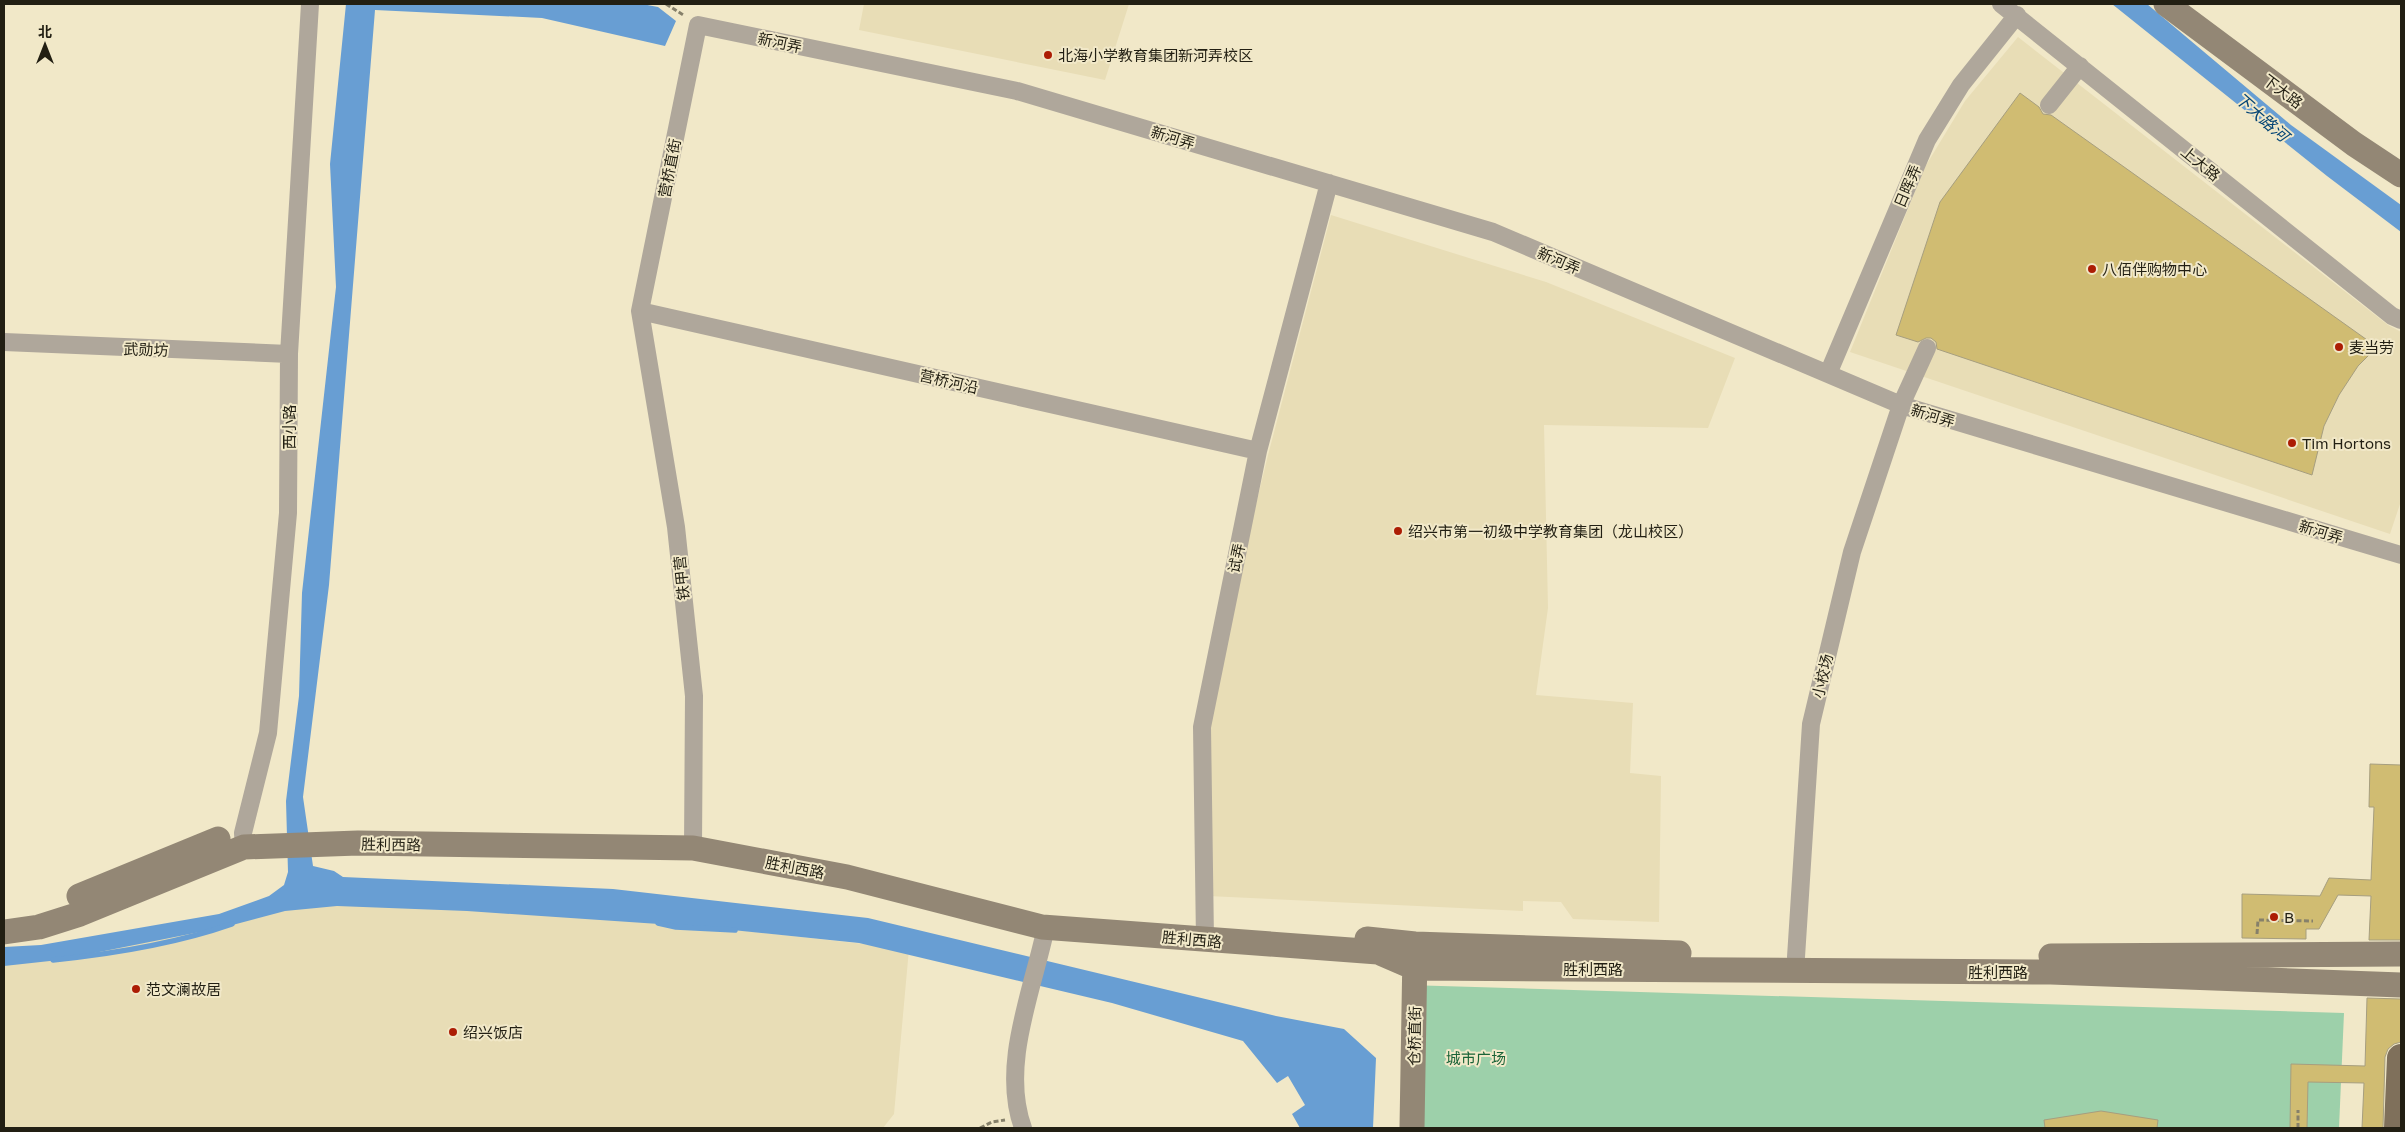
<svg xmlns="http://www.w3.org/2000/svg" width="2405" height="1132" viewBox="0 0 2405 1132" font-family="'Golos Text','Noto Sans SC',sans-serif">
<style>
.built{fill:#e8ddb6}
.green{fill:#9dd0aa}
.water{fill:#689ed3}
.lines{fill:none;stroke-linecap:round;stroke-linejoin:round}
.stream{stroke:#689ed3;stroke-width:5.5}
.building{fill:#d0bc72;stroke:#a69e7f}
.path{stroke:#86806a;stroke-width:3;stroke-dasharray:5 2.5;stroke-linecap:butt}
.street{stroke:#afa79b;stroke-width:18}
.secondary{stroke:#938775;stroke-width:25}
.primary{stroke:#7f705b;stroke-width:28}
.poi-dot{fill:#ac1d04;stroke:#f1e8c8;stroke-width:2}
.labels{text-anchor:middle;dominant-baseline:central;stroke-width:4;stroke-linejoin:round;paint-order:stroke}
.street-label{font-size:15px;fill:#221f13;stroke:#f1e8c8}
.poi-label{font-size:15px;fill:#221f13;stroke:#f1e8c8;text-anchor:start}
.park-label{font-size:15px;fill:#196337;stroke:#f1e8c8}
.water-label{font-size:16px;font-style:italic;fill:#044475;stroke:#f1e8c8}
</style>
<rect width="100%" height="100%" fill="#f1e8c8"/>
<path class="built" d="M 864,4 L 1129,4 L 1105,80 L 859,30 Z
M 2018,37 L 2388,325 L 2401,332 L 2401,501 L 2390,534 L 1850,352 L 1925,167 L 1965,101 Z
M 1331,215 L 1546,282 L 1735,358 L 1708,428 L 1544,425 L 1548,608 L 1536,695 L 1633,703 L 1630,773 L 1661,776 L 1659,922 L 1573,919 L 1561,902 L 1523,901 L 1523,911 L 1208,896 L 1202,727 L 1268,455 Z
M 392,892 L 909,949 L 894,1114 L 883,1128 L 4,1128 L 4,950 L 73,947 Z"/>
<path class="green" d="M 1407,985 L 2344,1013 L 2339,1128 L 1402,1128 Z"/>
<path class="water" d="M 346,4 L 642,4 L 658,7 L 676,21 L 665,46 L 542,18 L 375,10 L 329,585 L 303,797 L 313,866 L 334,871 L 343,877 L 613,889 L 868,918 L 1276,1016 L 1344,1029 L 1376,1058 L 1373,1128 L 1300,1128 L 1292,1114 L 1305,1105 L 1288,1076 L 1277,1083 L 1243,1041 L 1112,1003 L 859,943 L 703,927 L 467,911 L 337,906 L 285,911 L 225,927 L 59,960 L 4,966 L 4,947 L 41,945 L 219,914 L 269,896 L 284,885 L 288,872 L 286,801 L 299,696 L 302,593 L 336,287 L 330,164 Z
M 2112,4 L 2147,4 L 2291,125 L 2401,205 L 2401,232 L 2327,176 Z"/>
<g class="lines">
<path class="stream" d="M 658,923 L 676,927 L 735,930
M 53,960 C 112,954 175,944 232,924"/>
</g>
<path class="building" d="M 2020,93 L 2039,107 L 2043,114 L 2051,115 L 2377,347 L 2358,366 L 2339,395 L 2324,426 L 2312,475 L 1937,349 L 1936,342 L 1931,338 L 1926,338 L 1918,342 L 1896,335 L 1940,202 Z
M 2370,764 L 2401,765 L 2401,940 L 2369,940 L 2371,896 L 2338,895 L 2319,929 L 2306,929 L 2306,939 L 2242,938 L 2242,894 L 2320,896 L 2329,878 L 2371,880 L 2374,807 L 2369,807 Z
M 2367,998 L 2401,999 L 2401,1042 L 2394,1044 L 2388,1049 L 2385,1057 L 2383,1128 L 2362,1128 L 2364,1083 L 2308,1082 L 2307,1128 L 2290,1128 L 2291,1064 L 2365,1066 Z
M 2101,1111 L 2158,1120 L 2157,1128 L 2045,1128 L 2044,1120 Z"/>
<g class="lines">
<path class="path" d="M 666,4 L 685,16
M 2257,934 L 2258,920 L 2313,921
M 980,1128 L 992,1122 L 1005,1120
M 2298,1128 L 2298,1110"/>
<path class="street" d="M 2001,4 L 2392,316 L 2401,320
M 2049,105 L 2080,66
M 640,311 L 1258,451
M 4,342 L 289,354
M 1828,374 L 1927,140 L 1961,85 L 2017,15
M 244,847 L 243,833 L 268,733 L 288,513 L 289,354 L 310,4
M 693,848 L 694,696 L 676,527 L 640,311 L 698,25 L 1017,91 L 1493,232 L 1901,405 L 2401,555
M 1205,940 L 1202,727 L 1258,451 L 1329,183
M 1796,957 L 1811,724 L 1852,552 L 1901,405 L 1927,348
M 1023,1128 C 1000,1065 1033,990 1046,927"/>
<path class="secondary" d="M 2166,4 L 2354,144 L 2401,175
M 79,896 L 218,839
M 4,932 L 39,927 L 80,914 L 244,847 L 358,843 L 693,848 L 847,877 L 1042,927 L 1378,952 L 1415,968 L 2051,972 L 2401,985
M 1367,939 L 1415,944 L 1679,953
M 2051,956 L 2401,954
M 1412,1128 L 1415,951"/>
<path class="primary" d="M 2398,1128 L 2401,1058"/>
</g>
<g class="poi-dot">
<circle cx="1048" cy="55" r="5"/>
<circle cx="2092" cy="269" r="5"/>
<circle cx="2339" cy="347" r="5"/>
<circle cx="2292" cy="443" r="5"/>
<circle cx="1398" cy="531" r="5"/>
<circle cx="2274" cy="917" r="5"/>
<circle cx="136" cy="989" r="5"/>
<circle cx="453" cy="1032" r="5"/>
</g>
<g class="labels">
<g class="street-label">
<text transform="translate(780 42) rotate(12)">新河弄</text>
<text transform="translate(2283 91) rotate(37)">下大路</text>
<text transform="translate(1173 137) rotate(17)">新河弄</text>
<text transform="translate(2201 163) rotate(39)">上大路</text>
<text transform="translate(669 168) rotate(-79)">营桥直街</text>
<text transform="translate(1907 186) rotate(-67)">日晖弄</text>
<text transform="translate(1559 260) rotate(23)">新河弄</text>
<text transform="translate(146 349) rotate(2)">武勋坊</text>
<text transform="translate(949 381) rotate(13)">营桥河沿</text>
<text transform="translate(1933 415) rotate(17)">新河弄</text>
<text transform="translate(289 427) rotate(-90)">西小路</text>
<text transform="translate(2321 531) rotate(17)">新河弄</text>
<text transform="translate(1236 558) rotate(-78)">试弄</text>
<text transform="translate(681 578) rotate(-96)">铁甲营</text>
<text transform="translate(1822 676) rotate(-77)">小校场</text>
<text transform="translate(391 844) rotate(1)">胜利西路</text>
<text transform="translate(795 867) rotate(11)">胜利西路</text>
<text transform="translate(1192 939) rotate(5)">胜利西路</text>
<text x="1593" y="969">胜利西路</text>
<text x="1998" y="972">胜利西路</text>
<text transform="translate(1414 1036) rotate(-89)">仓桥直街</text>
</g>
<g class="poi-label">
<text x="1058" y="55">北海小学教育集团新河弄校区</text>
<text x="2102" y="269">八佰伴购物中心</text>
<text x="2349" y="347">麦当劳</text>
<text x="2302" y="443">Tim Hortons</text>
<text x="1408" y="531">绍兴市第一初级中学教育集团（龙山校区）</text>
<text x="2284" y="917">B</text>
<text x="146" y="989">范文澜故居</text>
<text x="463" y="1032">绍兴饭店</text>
</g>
<g class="park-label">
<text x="1476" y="1058">城市广场</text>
</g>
<g class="water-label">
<text transform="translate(2262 117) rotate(41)">下大路河</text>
</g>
</g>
<rect width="2405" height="1132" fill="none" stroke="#221f13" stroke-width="10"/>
<g transform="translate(45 45)" stroke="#f1e8c8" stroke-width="4" paint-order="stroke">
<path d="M0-4L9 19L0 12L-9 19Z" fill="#221f13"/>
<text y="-8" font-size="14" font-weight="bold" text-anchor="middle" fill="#221f13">北</text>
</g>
</svg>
